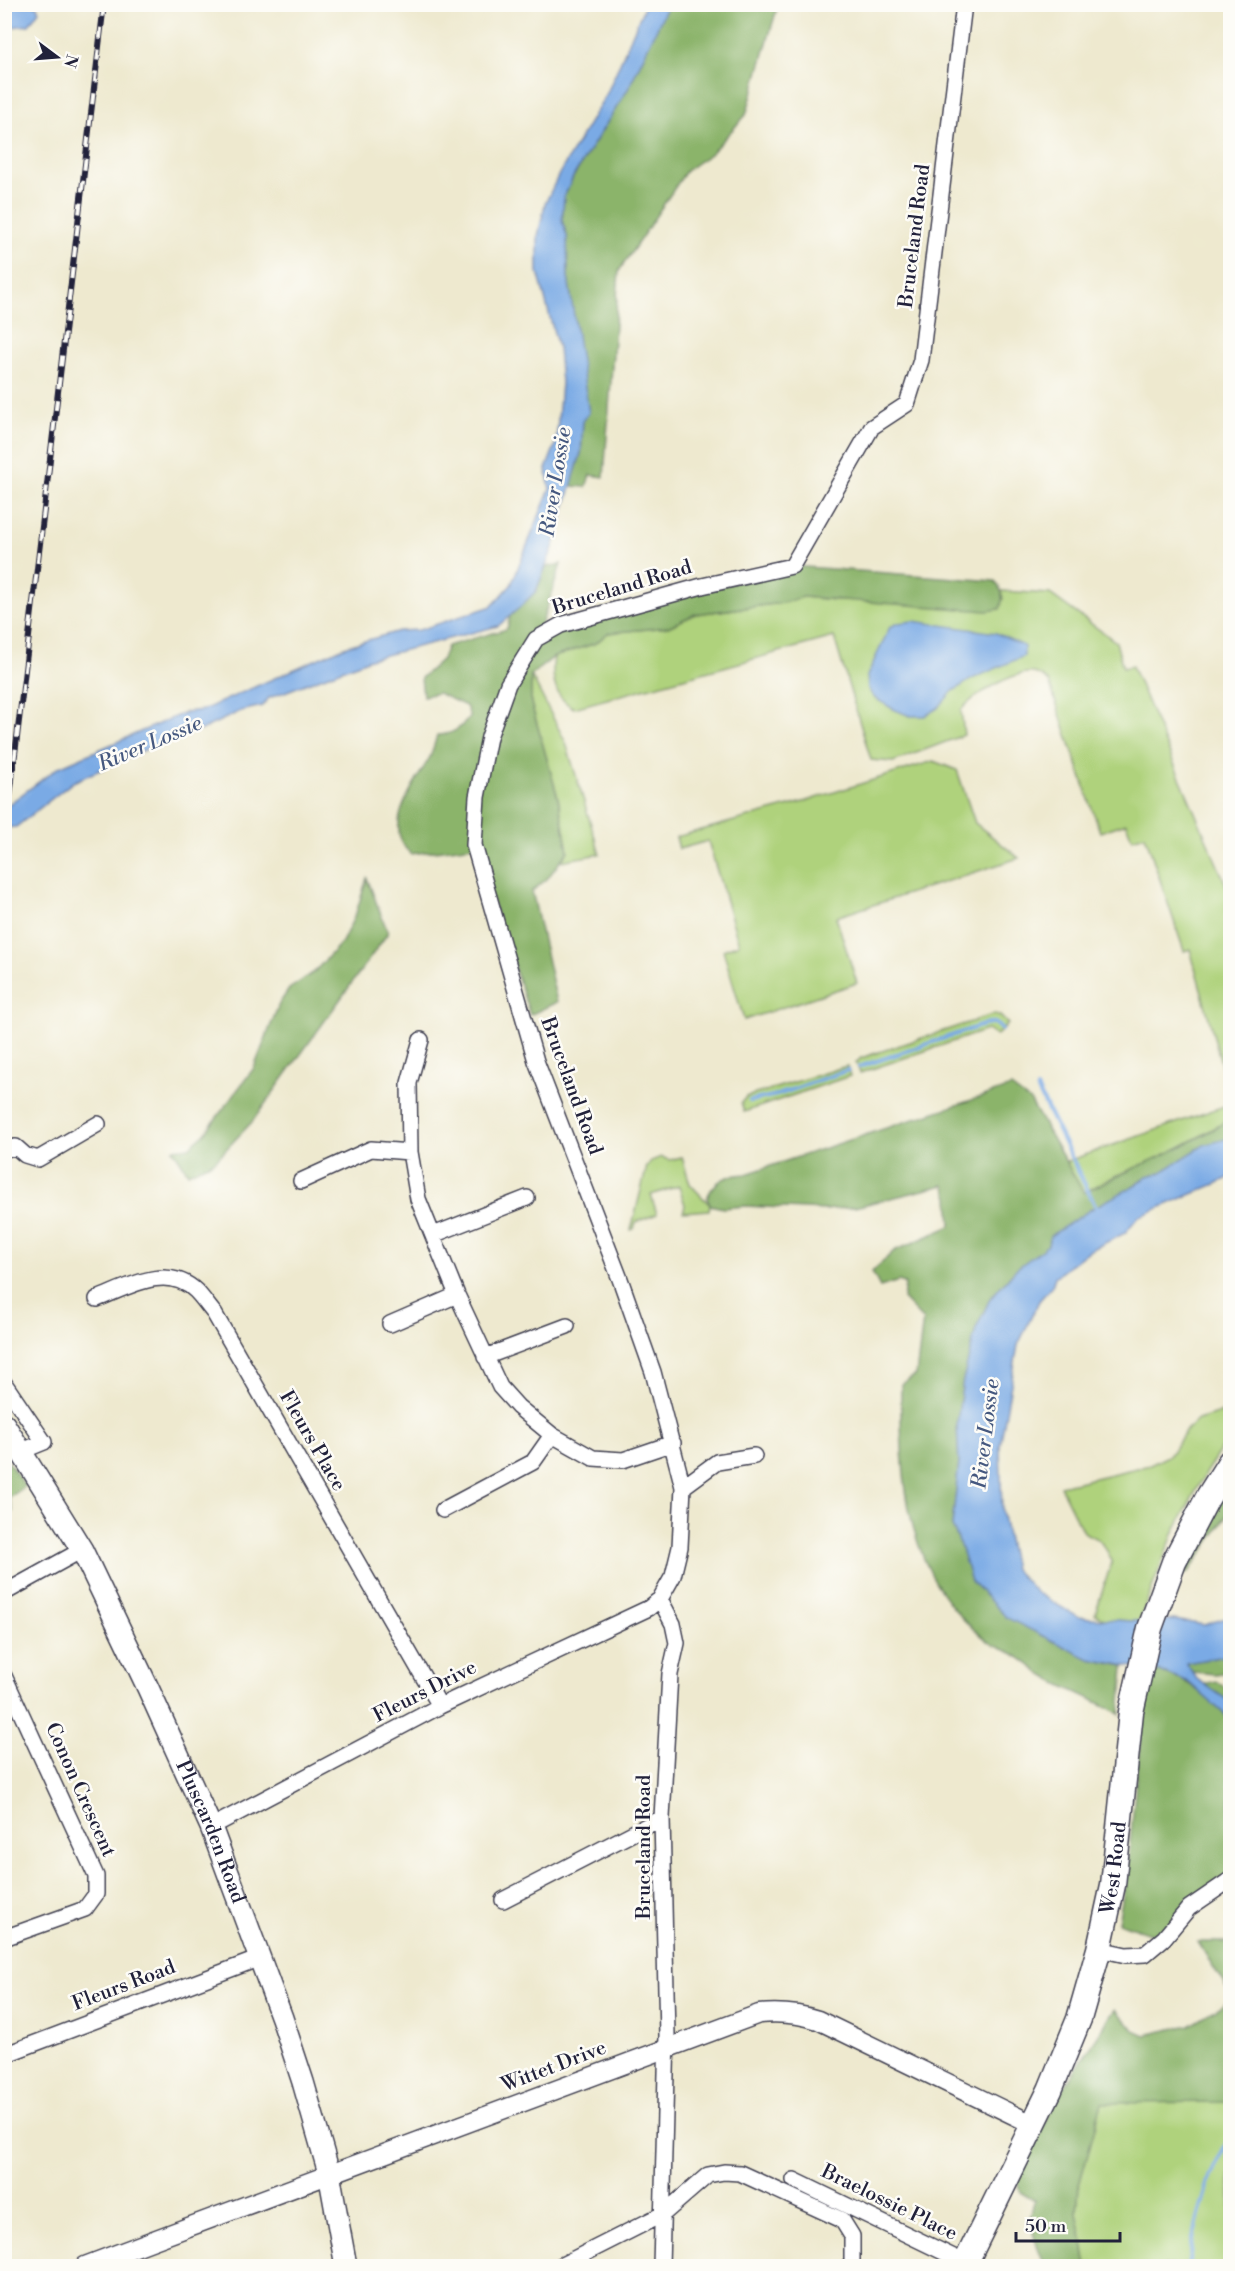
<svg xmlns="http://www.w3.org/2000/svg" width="1235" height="2271" viewBox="0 0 1235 2271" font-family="'Libre Bodoni',serif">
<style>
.green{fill:#afd27b;stroke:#687a5b;stroke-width:1.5}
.forest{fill:#8bb46b;stroke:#566b53;stroke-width:1.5}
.water{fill:#7aaae5;stroke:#4e6690;stroke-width:1.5}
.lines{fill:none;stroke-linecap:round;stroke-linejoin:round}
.stream{stroke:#7aaae5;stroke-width:4}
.minor-casing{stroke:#414051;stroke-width:18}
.tertiary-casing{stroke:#414051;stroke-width:21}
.secondary-casing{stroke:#414051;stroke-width:24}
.trunk-casing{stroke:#414051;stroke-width:27}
.minor{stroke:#fff;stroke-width:15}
.tertiary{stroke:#fff;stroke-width:18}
.secondary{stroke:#fff;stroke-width:21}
.trunk{stroke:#fff;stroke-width:24}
.rail-casing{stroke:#22223b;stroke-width:6}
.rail{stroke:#fdfcf7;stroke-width:4;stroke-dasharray:11;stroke-linecap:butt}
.labels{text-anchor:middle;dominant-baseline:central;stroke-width:5;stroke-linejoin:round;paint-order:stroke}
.street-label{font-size:20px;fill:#22223b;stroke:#fdfcf7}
.water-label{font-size:21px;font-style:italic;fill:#45587f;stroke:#fdfcf7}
</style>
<rect width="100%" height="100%" fill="#fdfcf7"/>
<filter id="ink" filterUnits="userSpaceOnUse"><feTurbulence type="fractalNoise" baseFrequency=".0167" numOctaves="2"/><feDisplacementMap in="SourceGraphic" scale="12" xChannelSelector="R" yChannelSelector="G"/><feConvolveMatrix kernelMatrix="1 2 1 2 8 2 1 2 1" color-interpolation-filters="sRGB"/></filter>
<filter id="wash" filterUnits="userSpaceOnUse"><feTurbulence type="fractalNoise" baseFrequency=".008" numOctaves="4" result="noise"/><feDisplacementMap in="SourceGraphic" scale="24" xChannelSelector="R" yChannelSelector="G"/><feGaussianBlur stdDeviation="1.35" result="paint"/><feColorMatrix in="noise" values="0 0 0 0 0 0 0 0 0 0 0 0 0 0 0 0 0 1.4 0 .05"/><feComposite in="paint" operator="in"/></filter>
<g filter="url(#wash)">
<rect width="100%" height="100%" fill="#eee9cf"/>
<path class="green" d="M 1001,591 L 1050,594 L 1116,642 L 1123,668 L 1132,666 L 1230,894 L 1230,1096 L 1190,949 L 1184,951 L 1145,835 L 1132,839 L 1126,823 L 1100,832 L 1049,682 C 1044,677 1040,674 1033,673 C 1013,671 973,696 961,710 L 964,735 L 893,762 L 871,760 L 834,637 L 574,708 C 554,698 551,678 554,657 L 596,643 L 607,633 L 668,627 L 695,614 L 782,603 L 803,597 L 834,600 L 1003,599 Z
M 531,675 L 566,743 L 600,854 L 561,861 L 568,851 L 558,798 L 531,703 Z
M 933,761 L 957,770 L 975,823 L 1019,858 L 836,917 L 857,983 L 744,1020 L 723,950 L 739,944 L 708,841 L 679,849 L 676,837 L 800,803 Z
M 995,1014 L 1000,1016 L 1008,1024 L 996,1036 L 987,1030 L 860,1073 L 856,1063 L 861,1058 Z
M 847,1066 L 850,1076 L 744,1112 L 741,1103 L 746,1097 Z
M 1230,1104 L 1229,1120 L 1166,1155 L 1115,1176 L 1083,1193 L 1065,1162 Z
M 661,1157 L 669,1160 L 682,1157 L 690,1184 L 710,1205 L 709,1210 L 683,1212 L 685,1205 L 679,1186 L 651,1195 L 657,1214 L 636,1222 L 634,1229 L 631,1230 L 647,1166 L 651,1161 Z
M 1230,1410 L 1230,1435 L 1206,1472 L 1174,1532 L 1139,1621 L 1106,1620 L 1095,1614 L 1112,1561 L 1107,1551 L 1099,1540 L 1083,1532 L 1060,1486 L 1150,1465 L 1170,1455 L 1187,1429 L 1198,1420 Z
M 1102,2102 L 1230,2102 L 1230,2266 L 1087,2266 L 1077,2212 L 1079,2185 Z"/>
<path class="forest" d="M 668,5 L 778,5 L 746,115 L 710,154 L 686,171 L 619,271 L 604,477 L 590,475 L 586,487 L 571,486 L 581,453 L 583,419 L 577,337 L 568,277 L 567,236 L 562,221 L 564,197 L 572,179 L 628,89 Z
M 561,564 L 537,638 L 792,566 L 995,581 C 1003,591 1004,598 1000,609 L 987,611 L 803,597 L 782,603 L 695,614 L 668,627 L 608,633 L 596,643 L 554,657 L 531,675 L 531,703 L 558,798 L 568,851 L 547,879 L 532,891 L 557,1002 L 530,1015 L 474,846 L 411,854 C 380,827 415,784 430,757 C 433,750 435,742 437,735 C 452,735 461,728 470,717 L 466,706 L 438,693 L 423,696 L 421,678 L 442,659 L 447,646 L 507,629 L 510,616 L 536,591 L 546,567 Z
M 367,878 L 388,933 L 252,1122 L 215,1161 L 188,1173 L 173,1149 L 189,1147 L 205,1133 L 254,1068 L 279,1004 L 289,989 L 314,972 L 342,942 L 356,913 Z
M 1011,1087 L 1031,1102 L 1084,1193 C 1132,1167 1184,1149 1230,1119 L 1230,1138 L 1204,1146 L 1160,1173 L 1147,1176 L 1016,1269 L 990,1299 L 976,1329 L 957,1423 L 959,1463 L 952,1526 L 958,1539 L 1089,1659 L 1124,1666 L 1120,1714 C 1096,1700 1070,1691 1046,1677 C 1034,1670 1024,1659 1012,1653 C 1004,1649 995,1647 988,1641 C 904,1579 900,1479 901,1384 L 916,1375 L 923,1320 L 903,1299 L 905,1284 L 899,1281 L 880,1287 L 872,1272 L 894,1251 L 951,1226 L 949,1197 L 944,1185 L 855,1207 L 825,1210 L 745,1206 L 723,1208 L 710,1205 L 707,1198 C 714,1180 727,1175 746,1174 Z
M 5,1457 L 25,1486 L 9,1498 L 13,1511 L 5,1516 Z
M 1230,1483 L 1230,1512 L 1188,1573 L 1180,1575 L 1198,1534 Z
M 1230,1655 L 1230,1672 L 1215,1674 L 1192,1672 L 1185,1663 Z
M 1154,1671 C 1188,1676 1206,1698 1230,1719 L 1230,1880 L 1164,1938 L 1118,1922 L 1127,1874 L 1141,1731 Z
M 1216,1681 L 1230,1691 L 1230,1702 L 1204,1684 Z
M 1198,1942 L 1230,1942 L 1230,1994 Z
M 1230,2000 L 1230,2102 L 1102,2103 L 1079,2185 L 1077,2212 L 1087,2266 L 1045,2266 C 1038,2245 1024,2222 1035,2201 L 1020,2192 L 1017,2181 L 1052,2106 L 1115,2009 L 1134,2030 L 1145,2035 L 1190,2025 Z"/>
<path class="water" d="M 4,5 L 36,5 L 39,11 L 29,25 L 12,27 L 5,30 Z
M 645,5 L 668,5 L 628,89 L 574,175 L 564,197 L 562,221 L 567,236 L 568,277 L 589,413 L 583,420 L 581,453 L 554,545 L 536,591 L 518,609 L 498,626 L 370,659 L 269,698 L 262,706 L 241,711 L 201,730 L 176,736 L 73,782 L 16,827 L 5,828 L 5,807 L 59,767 L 186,712 L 203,710 L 344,647 L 399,631 L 419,630 L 492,606 L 511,585 L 550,489 L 546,469 L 556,443 L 561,383 L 558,348 L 538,272 L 538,236 L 545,204 L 559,174 L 607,93 Z
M 913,621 L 996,633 L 1024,646 L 1024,656 L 972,679 L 953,691 L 938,708 L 925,716 L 910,716 L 893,709 L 873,697 L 868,688 L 867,676 L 890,627 L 898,623 Z
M 1230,1138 L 1230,1176 L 1227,1179 L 1138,1217 L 1125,1233 L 1089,1251 L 1055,1277 L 1052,1286 L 1039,1301 L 1018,1345 L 1000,1446 L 1002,1511 L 1014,1569 L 1037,1593 L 1078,1617 L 1130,1621 L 1174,1620 L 1205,1625 L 1230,1616 L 1230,1655 L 1186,1663 L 1197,1679 L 1230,1702 L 1230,1719 L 1188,1682 L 1166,1673 L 1089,1659 L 1007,1618 L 971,1581 L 958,1539 L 952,1526 L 959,1463 L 957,1423 L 963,1380 L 976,1329 L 990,1299 L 1016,1269 L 1048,1245 L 1050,1236 L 1093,1208 L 1136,1185 L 1147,1176 L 1160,1173 L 1204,1145 Z"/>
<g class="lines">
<path class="stream" d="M 859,1067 L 989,1023 L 995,1023 L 1002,1030
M 1037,1088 L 1098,1211
M 750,1101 L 777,1095 L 848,1070
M 1188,2266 L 1194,2233 L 1210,2177 L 1230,2136"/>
</g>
</g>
<g filter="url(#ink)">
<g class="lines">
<g class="minor-casing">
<path id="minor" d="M 421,1040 L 409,1083 L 410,1152 L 418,1199 L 457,1295 L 500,1387 L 518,1407 L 552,1435 L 593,1458 L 623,1460 L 673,1443
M 4,1149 L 16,1147 L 25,1155 L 38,1159 L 98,1124
M 301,1181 L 371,1149 L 410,1152
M 433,1235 L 527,1198
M 97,1299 C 128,1287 167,1263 196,1291 C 202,1297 208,1306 214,1313 L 440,1706
M 390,1324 L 457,1295
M 485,1357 L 567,1326
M 4,1383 L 44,1442 L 22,1451
M 683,1487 L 717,1462 L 754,1456
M 443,1510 L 533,1462 L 552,1435
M 4,1593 L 82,1550
M 660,1599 L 673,1624 L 677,1643 L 670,1674 L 662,1818 L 667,2035 L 661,2266
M 4,1676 L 96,1876 L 96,1894 L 85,1909 L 4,1938
M 211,1827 L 440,1706 L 649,1608 L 660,1599 L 673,1576 L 680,1547 L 683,1487 L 653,1372 L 620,1279 L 536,1061 L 474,845 L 477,797 L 489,737 L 508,684 L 536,639 L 561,625 L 702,586 L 792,566 L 872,427 L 907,404 L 921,360 L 964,4
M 503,1900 L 662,1818
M 1099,1949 L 1126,1955 L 1145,1954 L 1164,1938 L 1189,1908 L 1230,1880
M 4,2055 L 260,1958
M 794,2180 L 966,2263
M 560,2266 L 663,2214 L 708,2175 L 724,2172 L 740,2173 L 842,2220 L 852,2236 L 852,2266"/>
</g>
<g class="tertiary-casing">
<path id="tertiary" d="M 85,2266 C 309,2181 534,2099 759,2014 C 780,2012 797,2013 818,2020 L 1032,2124"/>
</g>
<g class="secondary-casing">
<g id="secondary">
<path id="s1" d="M 4,1424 L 82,1550 L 148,1688 L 211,1827 L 282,2018 L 303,2082 L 329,2173 L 346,2266"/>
</g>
</g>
<g class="trunk-casing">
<g id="trunk">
<path id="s2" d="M 964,2266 L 1050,2090 L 1079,2019 L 1099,1949 L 1113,1885 L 1131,1712 L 1150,1628 L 1174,1562 L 1208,1497 L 1230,1462"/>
</g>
</g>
<use href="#minor" class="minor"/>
<use href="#tertiary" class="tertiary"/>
<use href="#secondary" class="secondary"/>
<use href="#trunk" class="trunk"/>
<g class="rail-casing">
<path id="rail" d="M 4,847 L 104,4"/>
</g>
<use href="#rail" class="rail"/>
</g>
</g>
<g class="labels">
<g class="street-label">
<text transform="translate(915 236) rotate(-83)">Bruceland Road</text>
<text transform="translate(622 588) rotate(-17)">Bruceland Road</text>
<text transform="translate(571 1086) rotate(70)">Bruceland Road</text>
<text transform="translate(312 1441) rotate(60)">Fleurs Place</text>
<text transform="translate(425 1692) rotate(-27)">Fleurs Drive</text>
<text transform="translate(80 1790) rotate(66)">Conon Crescent</text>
<text stroke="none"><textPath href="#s1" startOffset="458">Pluscarden Road</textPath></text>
<text transform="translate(644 1847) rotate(-90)">Bruceland Road</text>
<text stroke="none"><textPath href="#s2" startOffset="428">West Road</textPath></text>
<text transform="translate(124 1986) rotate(-21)">Fleurs Road</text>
<text transform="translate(554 2067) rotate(-21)">Wittet Drive</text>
<text transform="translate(889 2203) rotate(26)">Braelossie Place</text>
</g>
<g class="water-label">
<text transform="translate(556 482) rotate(-81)">River Lossie</text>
<text transform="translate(150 744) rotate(-23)">River Lossie</text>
<text transform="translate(986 1434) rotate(-83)">River Lossie</text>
</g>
</g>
<rect width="1235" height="2271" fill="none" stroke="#fdfcf7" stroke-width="24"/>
<g transform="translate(57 57) rotate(106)" stroke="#fdfcf7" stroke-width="4.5" paint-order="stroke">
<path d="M0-4.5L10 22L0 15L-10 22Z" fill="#22223b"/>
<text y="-9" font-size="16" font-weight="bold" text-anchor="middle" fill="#22223b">N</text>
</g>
<path d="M1016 2232v9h104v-9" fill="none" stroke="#22223b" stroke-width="3"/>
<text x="1025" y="2232" font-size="18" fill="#22223b" stroke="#fdfcf7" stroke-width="4.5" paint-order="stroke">50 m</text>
</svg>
